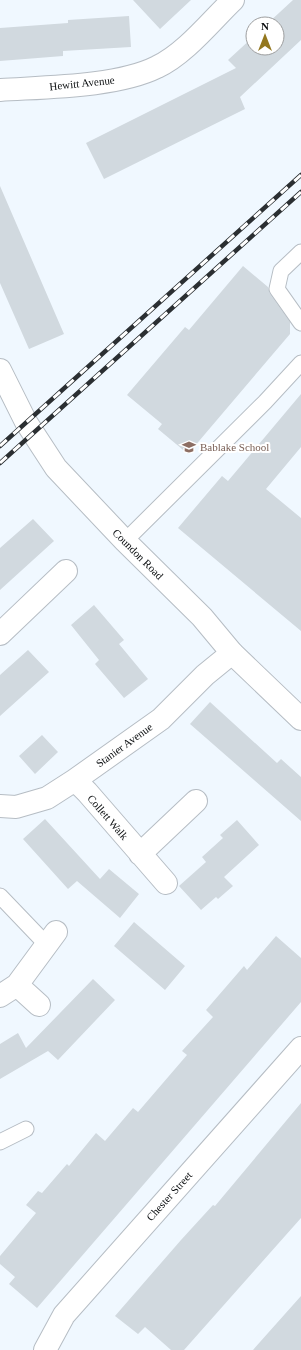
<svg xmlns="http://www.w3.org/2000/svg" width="301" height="1350" viewBox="0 0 301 1350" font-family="'Times New Roman',serif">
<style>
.building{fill:#d1d9df}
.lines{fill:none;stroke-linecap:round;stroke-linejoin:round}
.service-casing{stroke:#b6bdc4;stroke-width:17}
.minor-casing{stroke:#b6bdc4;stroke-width:24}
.tertiary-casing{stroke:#b6bdc4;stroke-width:24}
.service{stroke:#fff;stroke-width:15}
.minor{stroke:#fff;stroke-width:22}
.tertiary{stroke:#fff;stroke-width:22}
.rail-casing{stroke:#2b2f32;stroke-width:4.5}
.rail{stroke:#fff;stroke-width:3;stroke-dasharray:9;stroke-linecap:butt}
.labels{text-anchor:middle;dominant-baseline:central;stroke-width:4;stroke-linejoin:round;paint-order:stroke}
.street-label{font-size:11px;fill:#0a0d0f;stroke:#fff}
.education-label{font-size:11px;fill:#785e54;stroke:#fff;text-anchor:start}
</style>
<rect width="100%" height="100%" fill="#f0f8ff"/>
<path class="building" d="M 133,0 L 191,0 L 160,29 Z
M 293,0 L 301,0 L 301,40 L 240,97 L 245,109 L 104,179 L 86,143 L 236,68 L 228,60 L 253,37 L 253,48 L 277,48 L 277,24 L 267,24 Z
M 129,16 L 131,47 L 63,51 L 63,56 L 0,61 L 0,28 L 68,23 L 68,20 Z
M 0,186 L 64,334 L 29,349 L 0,283 Z
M 243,266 L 268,287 L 270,294 L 290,322 L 290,334 L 188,454 L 158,429 L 162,424 L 127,395 L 185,327 L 189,330 Z
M 301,394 L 301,447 L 266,489 L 301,518 L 301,631 L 178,528 L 222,476 L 228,481 Z
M 33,519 L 54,541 L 0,590 L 0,548 Z
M 94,605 L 124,640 L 119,644 L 148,679 L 124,698 L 95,664 L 99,660 L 71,625 Z
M 28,650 L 49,672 L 0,716 L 0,675 Z
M 210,702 L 277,763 L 281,759 L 301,777 L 301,821 L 190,724 Z
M 42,735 L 58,752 L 35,774 L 19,756 Z
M 45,819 L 100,879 L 109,869 L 139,894 L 120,918 L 77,881 L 68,889 L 23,839 Z
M 237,820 L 259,845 L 224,877 L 233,886 L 218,899 L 216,897 L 201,910 L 179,886 L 206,862 L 202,857 L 223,838 L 220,835 Z
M 134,922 L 185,966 L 165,990 L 114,946 Z
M 276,936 L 301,958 L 301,1002 L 37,1308 L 9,1284 L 15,1277 L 0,1264 L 0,1256 L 36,1213 L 26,1205 L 38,1191 L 42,1193 L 67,1164 L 69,1166 L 96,1133 L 105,1141 L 133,1108 L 138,1112 L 187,1055 L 182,1051 L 213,1017 L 206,1010 L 244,966 L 247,970 Z
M 93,979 L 115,1000 L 58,1060 L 48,1051 L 0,1079 L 0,1044 L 18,1033 L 26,1048 Z
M 301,1103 L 301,1218 L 184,1350 L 171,1350 L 145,1327 L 138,1334 L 115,1316 L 181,1240 L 213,1205 L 215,1206 Z
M 301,1296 L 301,1350 L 253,1350 L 268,1333 Z"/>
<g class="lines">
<g class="service-casing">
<path id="service" d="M 301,252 L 281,271 L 277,289 L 301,323
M 125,541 L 265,402 L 301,363
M 0,896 L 47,945
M 0,1142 L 26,1129"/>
</g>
<g class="minor-casing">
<path id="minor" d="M 0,90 C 45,87 117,87 157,67 C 185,54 211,21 233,0
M 0,634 L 66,571
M 75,780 L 87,792 L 166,883
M 0,806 L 16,807 L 47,798 L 75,780 L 161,719 L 205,675 L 232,653
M 140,854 L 196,801
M 17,985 L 39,1005
M 0,996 L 17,985 L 56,932
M 45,1350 L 64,1315 L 301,1048"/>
</g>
<g class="tertiary-casing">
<path id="tertiary" d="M 0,370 L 26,422 L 56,468 L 125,541 L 202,617 L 232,653 L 301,719"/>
</g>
<use href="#service" class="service"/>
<use href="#minor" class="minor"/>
<use href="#tertiary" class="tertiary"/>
<g class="rail-casing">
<path id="rail" d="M 0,446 L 301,175
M 0,463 L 301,192"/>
</g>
<use href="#rail" class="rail"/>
</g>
<defs>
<g id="school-bare" transform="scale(1.08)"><path d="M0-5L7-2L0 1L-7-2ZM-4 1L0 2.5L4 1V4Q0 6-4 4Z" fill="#8d6e63" stroke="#fff" stroke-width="2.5" paint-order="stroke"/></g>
</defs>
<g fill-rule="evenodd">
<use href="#school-bare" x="189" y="447"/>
</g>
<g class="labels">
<g class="street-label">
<text transform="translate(82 83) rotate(-6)">Hewitt Avenue</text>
<text transform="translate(138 554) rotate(45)">Coundon Road</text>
<text transform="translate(124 745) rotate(-36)">Stanier Avenue</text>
<text transform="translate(108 817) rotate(49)">Collett Walk</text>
<text transform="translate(169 1196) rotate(-48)">Chester Street</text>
</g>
<g class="education-label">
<text x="200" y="447">Bablake School</text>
</g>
</g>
<g transform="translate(265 36)"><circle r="19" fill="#ffffff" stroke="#9d9e9f"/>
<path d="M0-3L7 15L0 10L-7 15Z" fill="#93771e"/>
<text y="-6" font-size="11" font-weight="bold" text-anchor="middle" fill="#0a0d0f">N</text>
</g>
</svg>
